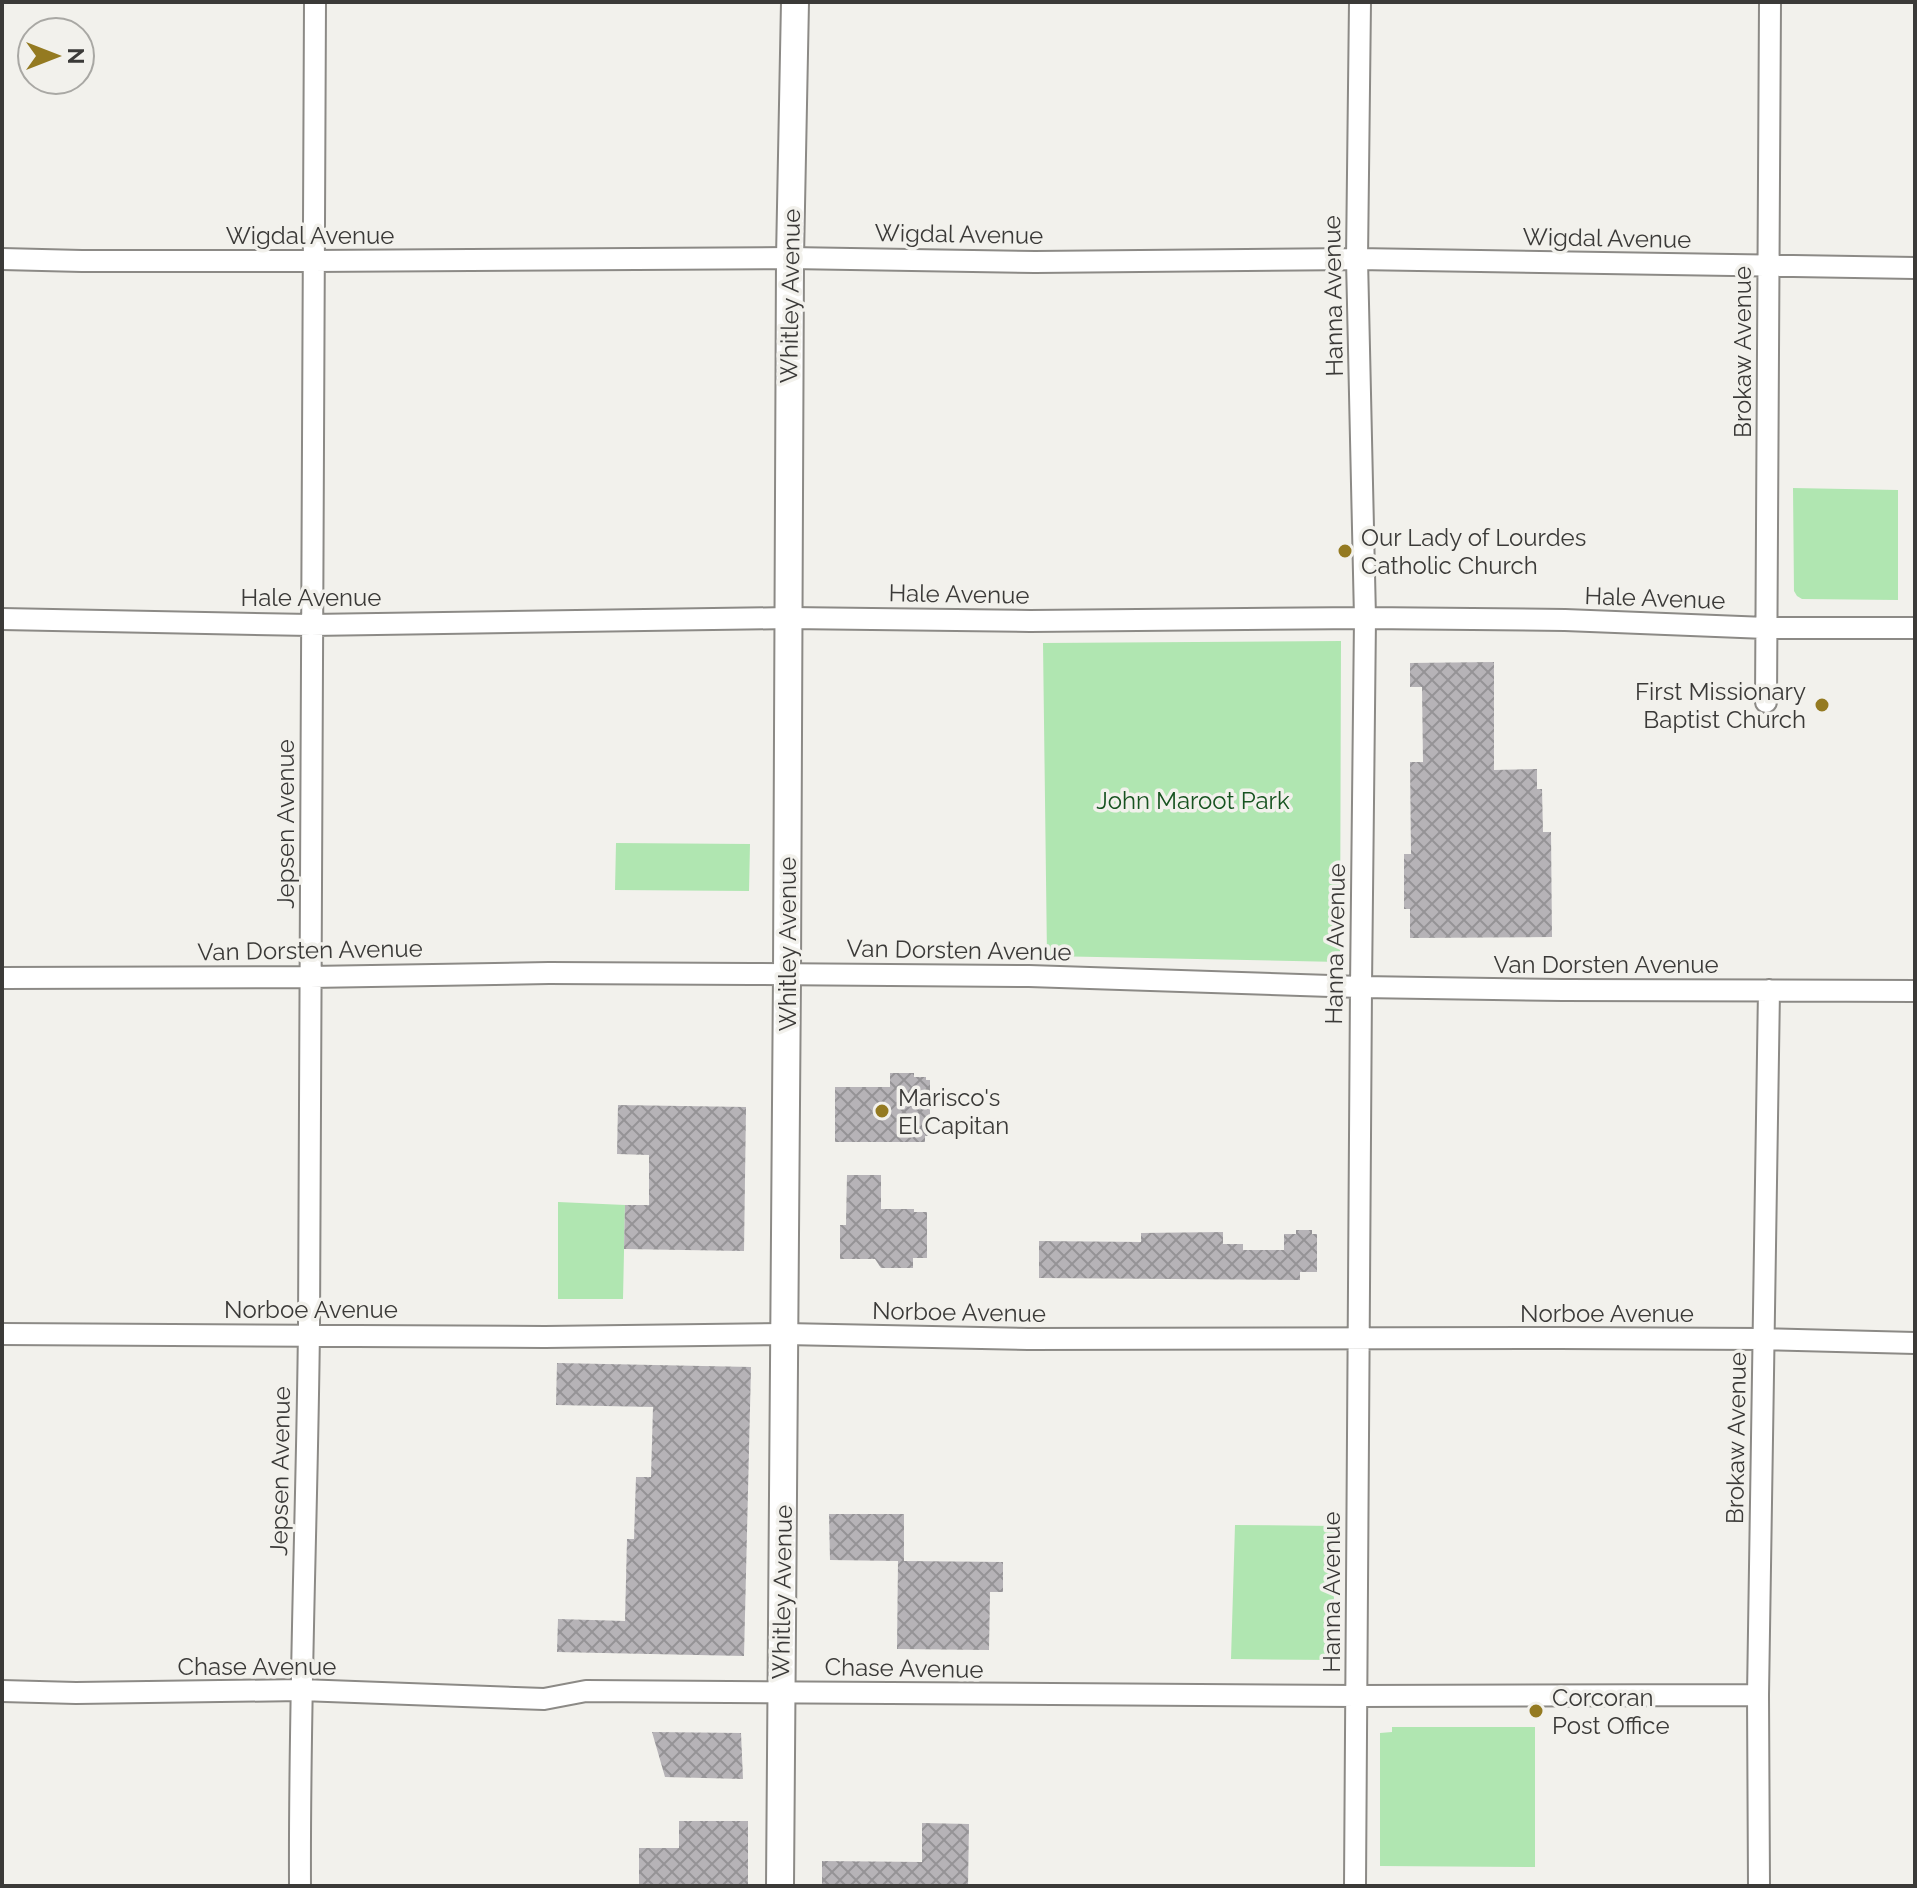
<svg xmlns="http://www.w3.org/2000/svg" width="1917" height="1888" viewBox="0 0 1917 1888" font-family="Raleway,sans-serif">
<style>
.green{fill:#b0e6b1}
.building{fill:url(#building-cross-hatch)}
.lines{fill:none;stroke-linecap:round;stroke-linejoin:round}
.minor-casing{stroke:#8c8a86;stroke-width:24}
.tertiary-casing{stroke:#8c8a86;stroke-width:30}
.minor{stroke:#fff;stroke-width:20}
.tertiary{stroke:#fff;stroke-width:26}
.poi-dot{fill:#947a21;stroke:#f2f1ec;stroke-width:3}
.labels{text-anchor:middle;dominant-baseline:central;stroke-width:7;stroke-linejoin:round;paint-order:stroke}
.street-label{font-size:24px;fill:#3b3a38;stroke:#f2f1ec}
.poi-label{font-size:24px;fill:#3b3a38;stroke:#f2f1ec;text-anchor:start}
.park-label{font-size:24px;fill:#175320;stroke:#f2f1ec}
</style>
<defs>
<pattern id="building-cross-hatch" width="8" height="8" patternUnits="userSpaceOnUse" patternTransform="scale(2)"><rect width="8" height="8" fill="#b6b3b7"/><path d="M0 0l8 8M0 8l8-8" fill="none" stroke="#959396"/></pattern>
</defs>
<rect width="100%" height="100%" fill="#f2f1ec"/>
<path class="green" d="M 1793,488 L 1898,490 L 1898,600 L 1802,599 L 1797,596 L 1794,591 Z
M 1341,641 L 1340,962 L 1047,956 L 1043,643 Z
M 616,843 L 750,844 L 749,891 L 615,890 Z
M 558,1202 L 625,1205 L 623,1299 L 558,1299 Z
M 1235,1525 L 1335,1526 L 1333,1660 L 1231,1659 Z
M 1392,1727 L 1535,1727 L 1535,1867 L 1380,1866 L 1380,1733 L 1392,1732 Z"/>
<path class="building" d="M 1494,662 L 1494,770 L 1537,769 L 1537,789 L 1542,789 L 1543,832 L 1551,832 L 1552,937 L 1410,938 L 1410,909 L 1404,909 L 1404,854 L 1411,854 L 1410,762 L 1423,762 L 1422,687 L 1410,687 L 1410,663 Z
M 890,1073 L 914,1073 L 914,1077 L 926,1077 L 926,1080 L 930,1080 L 930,1136 L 925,1136 L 925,1142 L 835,1142 L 835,1087 L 890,1087 Z
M 618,1105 L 746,1107 L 744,1251 L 624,1249 L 625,1205 L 649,1205 L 649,1155 L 617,1154 Z
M 847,1175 L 881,1175 L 881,1209 L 914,1209 L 914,1212 L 927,1212 L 927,1258 L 913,1258 L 913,1268 L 881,1268 L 875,1259 L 840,1259 L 840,1225 L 846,1225 Z
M 1296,1230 L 1312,1230 L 1312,1234 L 1317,1234 L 1317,1272 L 1300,1272 L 1300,1280 L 1039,1278 L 1039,1241 L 1141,1242 L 1141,1233 L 1223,1232 L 1223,1244 L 1243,1244 L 1243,1250 L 1284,1250 L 1284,1234 L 1296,1234 Z
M 557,1363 L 751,1367 L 744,1656 L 557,1652 L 558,1619 L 625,1621 L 627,1539 L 634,1539 L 636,1477 L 651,1477 L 653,1407 L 556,1405 Z
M 829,1514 L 904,1514 L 904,1561 L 1003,1562 L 1003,1592 L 990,1592 L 989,1650 L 897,1649 L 898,1561 L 830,1560 Z
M 652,1732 L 741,1733 L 743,1779 L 665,1777 Z
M 679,1821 L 748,1821 L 748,1886 L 639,1886 L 639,1848 L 679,1848 Z
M 922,1823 L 969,1824 L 968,1886 L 822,1886 L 822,1861 L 922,1862 Z"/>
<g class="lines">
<g class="minor-casing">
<path id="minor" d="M 2,259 L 82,261 L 312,261 L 790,258 L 1035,262 L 1357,259 L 1915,268
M 2,619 L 311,625 L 789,618 L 1030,621 L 1365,618 L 1565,620 L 1766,628 L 1915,628
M 1766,702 L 1770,2
M 2,978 L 310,977 L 549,973 L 752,974 L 1029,976 L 1361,987 L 1563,990 L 1915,991
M 2,1334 L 545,1337 L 785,1334 L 1028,1339 L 1559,1338 L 1763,1339 L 1915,1343
M 2,1691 L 76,1693 L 301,1690 L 544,1699 L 586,1691 L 1357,1696 L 1758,1695
M 300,1886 C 299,1700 307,1514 309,1327 C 311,886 309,444 315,2
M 1355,1886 L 1361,987 L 1365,618 L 1357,259 L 1360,2
M 1759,1886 L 1758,1695 L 1769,990"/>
</g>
<g class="tertiary-casing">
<path id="tertiary" d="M 780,1886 L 787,974 L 790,258 L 795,2"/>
</g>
<use href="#minor" class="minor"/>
<use href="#tertiary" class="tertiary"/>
</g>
<g class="poi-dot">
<circle cx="1345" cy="551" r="8"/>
<circle cx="1822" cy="705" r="8"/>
<circle cx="882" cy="1111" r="8"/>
<circle cx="1536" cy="1711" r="8"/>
</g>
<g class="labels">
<g class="street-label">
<text transform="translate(959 234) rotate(1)">Wigdal Avenue</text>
<text x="310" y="235">Wigdal Avenue</text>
<text transform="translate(1607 238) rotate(1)">Wigdal Avenue</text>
<text transform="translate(790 296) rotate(-89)">Whitley Avenue</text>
<text transform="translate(1333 296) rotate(-91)">Hanna Avenue</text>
<text transform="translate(1742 352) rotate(-90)">Brokaw Avenue</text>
<text transform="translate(959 594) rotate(1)">Hale Avenue</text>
<text x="311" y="597">Hale Avenue</text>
<text transform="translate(1655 598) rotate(2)">Hale Avenue</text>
<text transform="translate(285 824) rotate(-90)">Jepsen Avenue</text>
<text transform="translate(787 944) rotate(-90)">Whitley Avenue</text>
<text transform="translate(1335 944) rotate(-89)">Hanna Avenue</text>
<text transform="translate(310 950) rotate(-1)">Van Dorsten Avenue</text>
<text transform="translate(959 950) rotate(1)">Van Dorsten Avenue</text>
<text x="1606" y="964">Van Dorsten Avenue</text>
<text x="311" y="1309">Norboe Avenue</text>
<text transform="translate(959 1312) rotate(1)">Norboe Avenue</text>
<text x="1607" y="1313">Norboe Avenue</text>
<text transform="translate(1736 1438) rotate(-89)">Brokaw Avenue</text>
<text transform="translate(280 1471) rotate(-89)">Jepsen Avenue</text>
<text transform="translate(782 1592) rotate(-89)">Whitley Avenue</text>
<text transform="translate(1331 1592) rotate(-90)">Hanna Avenue</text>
<text x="257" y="1666">Chase Avenue</text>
<text transform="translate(904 1668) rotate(1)">Chase Avenue</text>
</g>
<g class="poi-label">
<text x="1361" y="537">Our Lady of Lourdes<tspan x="1361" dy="28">Catholic Church</tspan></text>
<text x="1806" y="691" text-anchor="end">First Missionary<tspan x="1806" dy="28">Baptist Church</tspan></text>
<text x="898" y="1097">Marisco's<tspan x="898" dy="28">El Capitan</tspan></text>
<text x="1552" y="1697">Corcoran<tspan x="1552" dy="28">Post Office</tspan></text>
</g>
<g class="park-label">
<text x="1193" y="800">John Maroot Park</text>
</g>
</g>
<rect width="1917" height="1888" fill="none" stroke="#3b3a38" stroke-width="8"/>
<g transform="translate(56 56) rotate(90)"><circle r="38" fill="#f2f1ec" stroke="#a9a8a4" stroke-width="2"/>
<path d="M0-6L14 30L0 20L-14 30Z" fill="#947a21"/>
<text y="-12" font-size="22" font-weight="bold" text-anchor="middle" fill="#3b3a38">N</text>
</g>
</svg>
